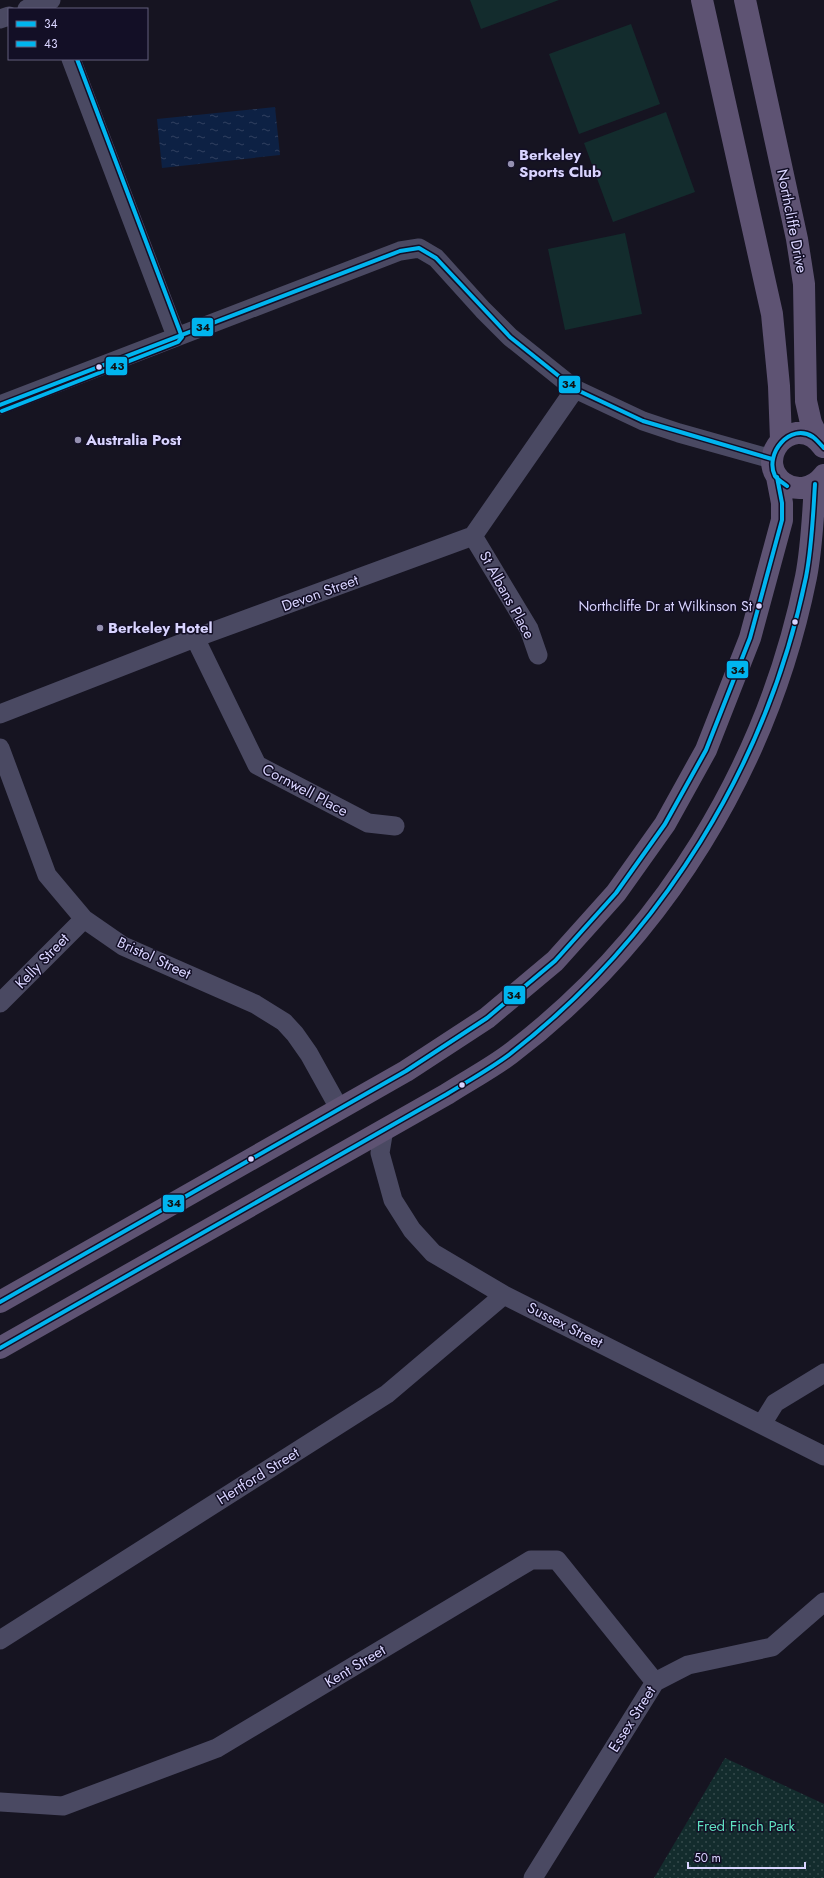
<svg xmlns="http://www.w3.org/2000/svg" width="824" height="1878" viewBox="0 0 824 1878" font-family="Jost,sans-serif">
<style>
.green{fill:url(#green-dots)}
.pitch{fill:#132c2d}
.water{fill:url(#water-ripples)}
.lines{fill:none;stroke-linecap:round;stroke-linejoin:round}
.minor{stroke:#4a4962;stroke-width:19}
.major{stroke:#5e5373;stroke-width:22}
.bus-1-casing{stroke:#130f26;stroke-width:7}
.bus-2-casing{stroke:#130f26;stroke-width:7}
.bus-1{stroke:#00b5ef;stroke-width:4}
.bus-2{stroke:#00b5ef;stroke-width:4}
.poi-dot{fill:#9591b1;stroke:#130f26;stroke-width:1.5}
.bus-dot{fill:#d9d4ff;stroke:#130f26;stroke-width:1.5}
.labels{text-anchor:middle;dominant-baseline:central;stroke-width:3;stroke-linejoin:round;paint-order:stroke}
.bus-label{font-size:14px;fill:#d9d4ff;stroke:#130f26;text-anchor:end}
.poi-label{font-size:15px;font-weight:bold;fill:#d9d4ff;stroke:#130f26;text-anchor:start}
.street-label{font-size:15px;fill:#d9d4ff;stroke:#130f26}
.park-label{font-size:15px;fill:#5fe0c0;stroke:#130f26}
.line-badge{stroke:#130f26;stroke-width:1.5}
.pale-badge-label{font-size:11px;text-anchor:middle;font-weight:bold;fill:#111}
</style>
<defs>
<pattern id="green-dots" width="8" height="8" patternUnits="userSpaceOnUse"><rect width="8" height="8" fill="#132c2d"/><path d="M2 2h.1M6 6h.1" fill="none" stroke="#354a4c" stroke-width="1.8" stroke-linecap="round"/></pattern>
<pattern id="water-ripples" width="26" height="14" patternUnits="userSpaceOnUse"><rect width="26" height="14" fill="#0d2144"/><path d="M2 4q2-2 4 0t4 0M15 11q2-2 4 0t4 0" fill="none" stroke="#304060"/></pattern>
</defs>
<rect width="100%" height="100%" fill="#161421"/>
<path class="green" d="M 725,1758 L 824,1804 L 824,1878 L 654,1878 Z"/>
<path class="pitch" d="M 470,0 L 559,0 L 481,29 Z
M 631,24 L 660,104 L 579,134 L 549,54 Z
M 666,112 L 695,192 L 613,222 L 584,143 Z
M 625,233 L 642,314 L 565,330 L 548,249 Z"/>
<path class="water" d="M 275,107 L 280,155 L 162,168 L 157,119 Z"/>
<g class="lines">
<path class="minor" d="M 27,9 L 51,0
M 0,19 L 9,16
M 71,59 L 176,336
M 0,405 L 400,251 L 419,248 L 436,258 L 483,310 L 510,337 L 575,389 L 643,421 L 679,433 L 772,459
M 473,536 L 529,629 L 538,655
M 195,638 L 257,765 L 368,823 L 395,826
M 0,714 L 195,638 L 473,536 L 575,389
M 0,748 L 47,875 L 84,919 L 123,946 L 255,1004 L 284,1022 L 295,1034 L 309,1054 L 339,1108
M 0,1003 L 84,919
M 384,1129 L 380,1153 L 393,1200 L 412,1230 L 433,1253 L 504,1295 L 824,1456
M 762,1424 L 775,1403 L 824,1373
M 0,1640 L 387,1394 L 504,1295
M 0,1802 L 63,1806 L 217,1748 L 531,1560 L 557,1560 L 655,1682
M 533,1878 L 655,1682 L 688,1665 L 772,1647 L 824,1602"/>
<path class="major" d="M 702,0 L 772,314 L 779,386 L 781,440
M 745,0 L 797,239 L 804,284 L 806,401 L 811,423 L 821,443
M 823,447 C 817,438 808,432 797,433 C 790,434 783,438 779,443 C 755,474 799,507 824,475
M 0,1302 L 406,1071 L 487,1018 L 555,961 L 616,893 L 665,824 L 706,750 L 750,638 L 782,520 L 782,503 L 777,477
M 0,1348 L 447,1094 C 467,1081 490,1069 510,1054 C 663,938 768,765 806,577 C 812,546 813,515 815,484"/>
<g class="bus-1-casing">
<path id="bus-1" d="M 0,405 L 400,251 L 419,248 L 436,258 L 510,337 L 575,389 L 643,421 L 772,459
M 787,486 C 783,483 778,480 775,476 C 764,454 790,422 813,437 C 817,440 821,445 824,448
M 0,1302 L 406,1071 L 487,1018 L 555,961 L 616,893 L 665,824 L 706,750 L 750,638 L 782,520 L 782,503 L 777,477
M 0,1348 L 447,1094 C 468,1081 490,1069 510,1054 C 662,936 767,765 806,577 C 812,546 813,515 815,484"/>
</g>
<g class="bus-2-casing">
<path id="bus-2" d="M 2,411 L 178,342 L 182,337 L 77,59"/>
</g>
<use href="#bus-1" class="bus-1"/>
<use href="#bus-2" class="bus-2"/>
</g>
<g class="poi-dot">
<circle cx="511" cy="164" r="4"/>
<circle cx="78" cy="440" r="4"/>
<circle cx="100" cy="628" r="4"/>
</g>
<g class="bus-dot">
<circle cx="99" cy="367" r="3.5"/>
<circle cx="759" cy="606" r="3.5"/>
<circle cx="795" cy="622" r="3.5"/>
<circle cx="462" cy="1085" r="3.5"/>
<circle cx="251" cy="1159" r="3.5"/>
</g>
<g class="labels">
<g class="bus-label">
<text x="752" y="606">Northcliffe Dr at Wilkinson St</text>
</g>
<g class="poi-label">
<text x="519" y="155">Berkeley<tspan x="519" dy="17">Sports Club</tspan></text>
<text x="86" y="440">Australia Post</text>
<text x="108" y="628">Berkeley Hotel</text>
</g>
<g class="street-label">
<text transform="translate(792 221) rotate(79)">Northcliffe Drive</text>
<text transform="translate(320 593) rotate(-20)">Devon Street</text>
<text transform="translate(507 595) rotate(61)">St Albans Place</text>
<text transform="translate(305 790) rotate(28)">Cornwell Place</text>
<text transform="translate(154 958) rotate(25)">Bristol Street</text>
<text transform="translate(42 961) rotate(-46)">Kelly Street</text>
<text transform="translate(565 1325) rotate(27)">Sussex Street</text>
<text transform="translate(258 1476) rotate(-32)">Hertford Street</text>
<text transform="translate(355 1666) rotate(-31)">Kent Street</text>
<text transform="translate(632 1719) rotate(-58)">Essex Street</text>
</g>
<g class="park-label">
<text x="746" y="1826">Fred Finch Park</text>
</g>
</g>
<g class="line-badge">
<rect x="191" y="317" width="23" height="20" rx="4" fill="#00b5ef"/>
<rect x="105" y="356" width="23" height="20" rx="4" fill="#00b5ef"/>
<rect x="558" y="375" width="23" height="19" rx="4" fill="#00b5ef"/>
<rect x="726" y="660" width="23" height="19" rx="4" fill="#00b5ef"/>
<rect x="503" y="985" width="23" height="20" rx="4" fill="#00b5ef"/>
<rect x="162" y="1194" width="23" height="19" rx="4" fill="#00b5ef"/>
</g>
<g class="pale-badge-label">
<text x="203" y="331">34</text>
<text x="117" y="370">43</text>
<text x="569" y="388">34</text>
<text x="738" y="674">34</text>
<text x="514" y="999">34</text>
<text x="174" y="1207">34</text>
</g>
<rect x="8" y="8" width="140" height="52" fill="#130f26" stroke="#625e7d"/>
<rect x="16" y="21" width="20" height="6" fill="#00b5ef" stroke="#625e7d"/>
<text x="44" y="28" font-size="12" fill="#d9d4ff">34</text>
<rect x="16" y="41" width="20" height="6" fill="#00b5ef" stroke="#625e7d"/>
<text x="44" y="48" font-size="12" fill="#d9d4ff">43</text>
<path d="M688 1862v6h117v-6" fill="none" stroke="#d9d4ff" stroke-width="2"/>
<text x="694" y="1862" font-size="12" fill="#d9d4ff" stroke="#130f26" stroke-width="3" paint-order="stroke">50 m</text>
</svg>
